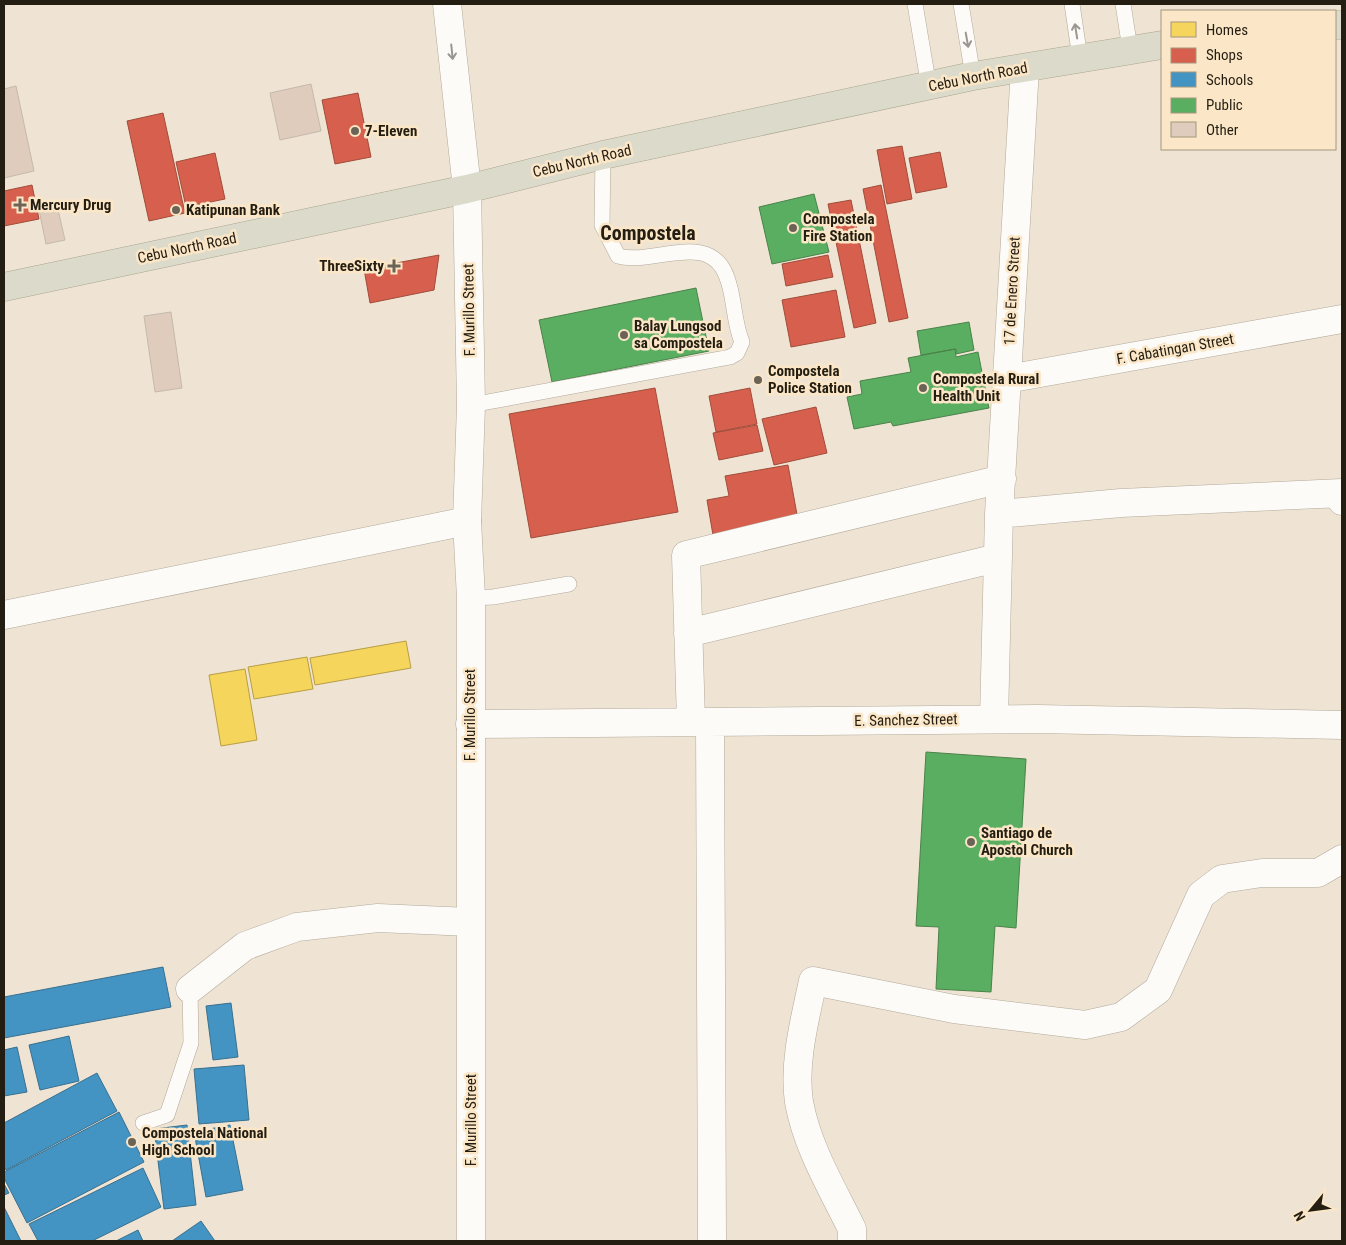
<svg xmlns="http://www.w3.org/2000/svg" width="1346" height="1245" viewBox="0 0 1346 1245" font-family="'Roboto Condensed',sans-serif">
<style>
.homes{fill:#f6d55c;stroke:#b79e46}
.shops{fill:#d6604d;stroke:#a14c3b}
.schools{fill:#4393c3;stroke:#3a708e}
.public{fill:#5aae61;stroke:#4a8249}
.building{fill:#dfccbc;stroke:#c4b9ae}
.lines{fill:none;stroke-linecap:round;stroke-linejoin:round}
.lane-casing{stroke:#b1a99b;stroke-width:16}
.street-casing{stroke:#b1a99b;stroke-width:29}
.secondary-casing{stroke:#b1a99b;stroke-width:29}
.highway-casing{stroke:#aaa58f;stroke-width:29}
.lane{stroke:#fdfbf8;stroke-width:15}
.street{stroke:#fdfbf8;stroke-width:28}
.secondary{stroke:#fdfbf8;stroke-width:28}
.highway{stroke:#dcdbcb;stroke-width:28}
.oneway{stroke:#9b9790}
.poi-dot{fill:#6b6355;stroke:#fbe7c7;stroke-width:2}
.labels{text-anchor:middle;dominant-baseline:central;stroke-width:5;stroke-linejoin:round;paint-order:stroke}
.street-label{font-size:15px;fill:#241d11;stroke:#fbe7c7}
.poi-label{font-size:15px;font-weight:bold;fill:#241d11;stroke:#fbe7c7;text-anchor:start}
.district-label{font-size:20px;font-weight:bold;fill:#241d11;stroke:#fbe7c7}
</style>
<rect width="100%" height="100%" fill="#efe4d3"/>
<path class="homes" d="M 406,641 L 411,668 L 315,685 L 310,658 Z
M 307,657 L 313,689 L 254,699 L 248,667 Z
M 245,669 L 257,740 L 221,746 L 209,675 Z"/>
<path class="shops" d="M 358,93 L 371,157 L 335,164 L 322,100 Z
M 163,113 L 185,213 L 149,221 L 127,121 Z
M 902,146 L 912,199 L 887,204 L 877,150 Z
M 940,152 L 947,187 L 916,193 L 909,158 Z
M 215,153 L 225,199 L 186,207 L 176,162 Z
M 32,185 L 39,219 L 4,226 L 4,191 Z
M 881,185 L 908,318 L 889,322 L 863,189 Z
M 851,200 L 876,323 L 854,328 L 828,204 Z
M 439,255 L 434,290 L 370,303 L 364,269 Z
M 828,255 L 833,277 L 786,286 L 782,264 Z
M 836,290 L 845,337 L 791,347 L 782,300 Z
M 655,388 L 678,512 L 531,538 L 509,414 Z
M 750,388 L 757,424 L 716,432 L 709,396 Z
M 816,407 L 827,453 L 774,465 L 762,419 Z
M 757,425 L 763,451 L 719,460 L 713,433 Z
M 788,465 L 798,520 L 713,535 L 707,500 L 729,496 L 725,476 Z"/>
<path class="schools" d="M 163,967 L 171,1007 L 4,1038 L 4,997 Z
M 231,1003 L 238,1057 L 213,1060 L 206,1006 Z
M 69,1036 L 79,1081 L 40,1090 L 29,1045 Z
M 17,1047 L 27,1092 L 4,1096 L 4,1050 Z
M 244,1065 L 249,1120 L 199,1124 L 194,1069 Z
M 97,1073 L 117,1111 L 6,1170 L 4,1166 L 4,1123 Z
M 119,1112 L 144,1162 L 27,1223 L 4,1178 L 4,1172 Z
M 187,1125 L 196,1205 L 164,1209 L 154,1129 Z
M 230,1125 L 243,1190 L 206,1197 L 194,1132 Z
M 143,1168 L 161,1207 L 92,1241 L 38,1241 L 29,1224 Z
M 4,1184 L 9,1193 L 4,1195 Z
M 4,1207 L 21,1241 L 4,1241 Z
M 201,1221 L 215,1241 L 172,1241 Z
M 138,1230 L 143,1241 L 116,1241 Z"/>
<path class="public" d="M 814,194 L 829,252 L 772,264 L 759,207 Z
M 696,288 L 709,351 L 552,382 L 539,320 Z
M 969,322 L 974,350 L 956,354 L 956,349 L 921,355 L 917,331 Z
M 955,349 L 956,357 L 978,352 L 989,408 L 893,426 L 891,422 L 854,429 L 847,397 L 862,394 L 860,381 L 911,372 L 908,358 Z
M 926,752 L 1026,759 L 1016,928 L 995,926 L 991,992 L 936,989 L 939,927 L 916,926 Z"/>
<path class="building" d="M 311,84 L 321,131 L 280,140 L 270,93 Z
M 16,86 L 34,171 L 4,178 L 4,89 Z
M 56,201 L 65,240 L 46,244 L 38,205 Z
M 171,312 L 182,388 L 155,392 L 144,316 Z"/>
<g class="lines">
<g class="lane-casing">
<path id="lane" d="M 915,4 L 929,87
M 961,4 L 973,76
M 1072,4 L 1080,58
M 1123,4 L 1130,49
M 471,405 L 730,357 L 737,353 L 742,342 C 733,321 735,296 726,275 C 708,230 652,266 618,256 L 602,225 L 603,155
M 471,598 L 493,597 L 569,584
M 143,1123 L 167,1115 L 191,1043 L 190,989"/>
</g>
<g class="street-casing">
<path id="street" d="M 447,4 L 467,189
M 1007,379 L 1342,319
M 999,514 L 1121,503 L 1342,493 L 1342,501
M 4,615 L 467,521
M 688,633 L 997,558
M 994,719 L 999,514 L 1025,68
M 691,721 L 686,555 L 1002,479
M 710,722 L 712,1241
M 470,724 L 1037,719 L 1342,725
M 190,989 L 245,946 L 297,927 L 378,918 L 470,922
M 852,1241 L 852,1229 C 832,1188 807,1147 799,1102 C 793,1063 805,1019 813,981 L 954,1009 L 1085,1025 L 1121,1017 L 1158,990 L 1201,895 L 1222,879 L 1262,873 L 1318,873 L 1342,859"/>
</g>
<g class="secondary-casing">
<path id="secondary" d="M 467,189 L 471,405 L 467,521 L 471,598 L 471,1241"/>
</g>
<g class="highway-casing">
<path id="highway" d="M 1335,25 L 1342,25
M 4,287 L 467,189 L 603,155 L 973,76 L 1162,45"/>
</g>
<use href="#lane" class="lane"/>
<use href="#street" class="street"/>
<use href="#secondary" class="secondary"/>
<use href="#highway" class="highway"/>
</g>
<defs><path id="oneway-shaft" d="M-6 0H5M1.5-3L5.5 0L1.5 3" fill="none" stroke-width="1.6" stroke-linecap="round" stroke-linejoin="round" transform="scale(1.25)"/></defs>
<g class="oneway">
<use href="#oneway-shaft" transform="translate(1076 31) rotate(-99)"/>
<use href="#oneway-shaft" transform="translate(967 40) rotate(80)"/>
<use href="#oneway-shaft" transform="translate(452 52) rotate(84)"/>
</g>
<g class="poi-dot">
<circle cx="355" cy="131" r="5"/>
<path d="M17.5 197.5h5v5h5v5h-5v5h-5v-5h-5v-5h5z"/>
<circle cx="176" cy="210" r="5"/>
<circle cx="793" cy="228" r="5"/>
<path d="M391.5 258.5h5v5h5v5h-5v5h-5v-5h-5v-5h5z"/>
<circle cx="624" cy="335" r="5"/>
<circle cx="758" cy="380" r="5"/>
<circle cx="923" cy="388" r="5"/>
<circle cx="971" cy="842" r="5"/>
<circle cx="132" cy="1142" r="5"/>
</g>
<g class="labels">
<g class="street-label">
<text transform="translate(978 77) rotate(-11)">Cebu North Road</text>
<text transform="translate(582 161) rotate(-13)">Cebu North Road</text>
<text transform="translate(187 248) rotate(-12)">Cebu North Road</text>
<text transform="translate(1012 291) rotate(-87)">17 de Enero Street</text>
<text transform="translate(469 310) rotate(-91)">F. Murillo Street</text>
<text transform="translate(1175 349) rotate(-10)">F. Cabatingan Street</text>
<text transform="translate(470 715) rotate(-90)">F. Murillo Street</text>
<text transform="translate(906 720) rotate(-1)">E. Sanchez Street</text>
<text transform="translate(471 1120) rotate(-90)">F. Murillo Street</text>
</g>
<g class="poi-label">
<text x="365" y="131">7-Eleven</text>
<text x="30" y="205">Mercury Drug</text>
<text x="186" y="210">Katipunan Bank</text>
<text x="803" y="219">Compostela<tspan x="803" dy="17">Fire Station</tspan></text>
<text x="384" y="266" text-anchor="end">ThreeSixty</text>
<text x="634" y="326">Balay Lungsod<tspan x="634" dy="17">sa Compostela</tspan></text>
<text x="768" y="371">Compostela<tspan x="768" dy="17">Police Station</tspan></text>
<text x="933" y="379">Compostela Rural<tspan x="933" dy="17">Health Unit</tspan></text>
<text x="981" y="833">Santiago de<tspan x="981" dy="17">Apostol Church</tspan></text>
<text x="142" y="1133">Compostela National<tspan x="142" dy="17">High School</tspan></text>
</g>
<g class="district-label">
<text x="648" y="233">Compostela</text>
</g>
</g>
<rect width="1346" height="1245" fill="none" stroke="#241d11" stroke-width="10"/>
<rect x="1161" y="10" width="175" height="140" fill="#fbe7c7" stroke="#a5967e"/>
<rect x="1171" y="22" width="25" height="15" fill="#f6d55c" stroke="#a5967e"/>
<text x="1206" y="35" font-size="15" fill="#241d11">Homes</text>
<rect x="1171" y="48" width="25" height="15" fill="#d6604d" stroke="#a5967e"/>
<text x="1206" y="60" font-size="15" fill="#241d11">Shops</text>
<rect x="1171" y="72" width="25" height="15" fill="#4393c3" stroke="#a5967e"/>
<text x="1206" y="85" font-size="15" fill="#241d11">Schools</text>
<rect x="1171" y="98" width="25" height="15" fill="#5aae61" stroke="#a5967e"/>
<text x="1206" y="110" font-size="15" fill="#241d11">Public</text>
<rect x="1171" y="122" width="25" height="15" fill="#dfccbc" stroke="#a5967e"/>
<text x="1206" y="135" font-size="15" fill="#241d11">Other</text>
<g transform="translate(1311 1210) rotate(241)" stroke="#fbe7c7" stroke-width="4" paint-order="stroke">
<path d="M0-4L9 19L0 12L-9 19Z" fill="#241d11"/>
<text y="-8" font-size="14" font-weight="bold" text-anchor="middle" fill="#241d11">N</text>
</g>
</svg>
